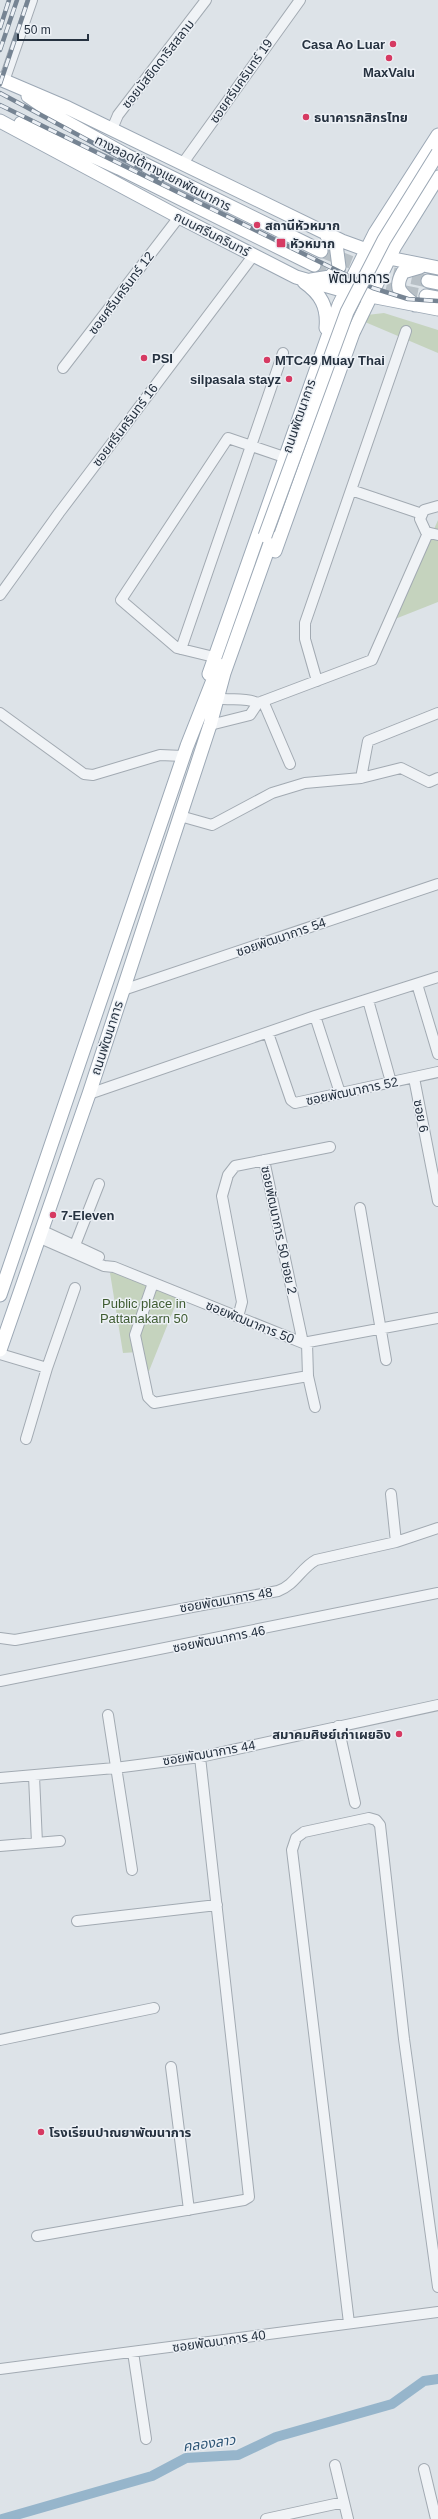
<svg xmlns="http://www.w3.org/2000/svg" width="438" height="2519" viewBox="0 0 438 2519" font-family="Arial,'Noto Sans Thai',sans-serif">
<style>
.green{fill:#c5d3be}
.lines{fill:none;stroke-linecap:round;stroke-linejoin:round}
.canal{stroke:#96b5cb;stroke-width:10}
.major-tunnel{stroke:#b8c0c6;stroke-width:13;stroke-dasharray:13 6;stroke-linecap:butt}
.minor-casing{stroke:#a2aab2;stroke-width:12}
.major-casing{stroke:#9ca8b5;stroke-width:15}
.minor{stroke:#f0f3f6;stroke-width:10}
.major{stroke:#fff;stroke-width:13}
.rail-casing{stroke:#768493;stroke-width:4.5}
.rail{stroke:#edf1f6;stroke-width:3;stroke-dasharray:9;stroke-linecap:butt}
.major-bridge-casing{stroke:#9ca8b5;stroke-width:15;stroke-linecap:butt}
.major-bridge{stroke:#fff;stroke-width:13}
.poi-dot{fill:#d63a62;stroke:#edf1f6;stroke-width:1.5}
.labels{text-anchor:middle;dominant-baseline:central;stroke-width:3;stroke-linejoin:round;paint-order:stroke}
.poi-label{font-size:13px;font-weight:bold;fill:#263240;stroke:#edf1f6;text-anchor:start}
.street-label{font-size:13px;fill:#263240;stroke:#edf1f6}
.park-label{font-size:13px;fill:#3f5c32;stroke:#edf1f6}
.water-label{font-size:14px;font-style:italic;fill:#2e5676;stroke:#edf1f6}
.quarter-label{font-size:15px;fill:#182330;stroke:#edf1f6}
</style>
<rect width="100%" height="100%" fill="#dde3e8"/>
<path class="green" d="M 384,313 L 438,330 L 438,353 L 365,322 L 367,315 Z
M 438,520 L 438,602 L 395,619 Z
M 117,1271 L 179,1296 L 149,1371 L 142,1371 L 138,1352 L 123,1353 L 110,1273 Z"/>
<g class="lines">
<path class="canal" d="M 2,2519 L 152,2476 L 186,2458 L 238,2455 L 276,2437 L 392,2404 L 424,2381 L 438,2379"/>
<path class="major-tunnel" d="M 321,251 L 369,269 L 428,281
M 314,265 L 363,284 L 426,296"/>
<g class="minor-casing">
<path id="minor" d="M 4,81 L 32,0
M 112,129 L 118,115 L 206,0
M 183,163 L 300,0
M 63,368 L 179,217
M 351,490 L 422,514
M 438,506 L 424,510 L 420,519 L 426,532 L 438,535
M 0,595 L 59,513 L 253,256
M 181,649 L 283,353
M 214,657 L 177,648 L 121,600 L 228,438 L 284,457
M 317,681 L 305,639 L 305,623 L 406,331
M 223,699 C 236,700 246,698 258,703
M 263,701 L 290,764
M 0,713 L 84,774 L 93,775 L 160,755 L 183,756
M 210,725 L 250,715 L 258,703 L 372,660 L 428,533
M 361,778 L 401,768 L 429,782 L 438,778
M 180,816 L 212,825 L 272,793 L 305,783 L 361,778 L 368,741 L 438,713
M 417,984 L 438,1054
M 123,990 L 438,884
M 368,1000 L 391,1082
M 315,1016 L 340,1093
M 268,1033 L 291,1100 L 295,1103 L 438,1072
M 414,1078 L 438,1201
M 89,1094 L 315,1016 L 438,977
M 264,1160 L 303,1343
M 360,1208 L 386,1360
M 43,1231 L 99,1257
M 40,1238 L 104,1266 L 114,1267 L 303,1343 L 438,1318
M 75,1245 L 99,1184
M 153,1283 L 135,1335 L 148,1397 L 154,1403 L 308,1376
M 238,1317 L 242,1302 L 222,1196 L 228,1175 L 235,1166 L 330,1147
M 307,1343 L 308,1376 L 315,1407
M 0,1354 L 47,1368
M 26,1439 L 47,1368 L 75,1288
M 391,1494 L 396,1542
M 0,1638 L 15,1640 L 278,1591 C 295,1585 301,1568 316,1560 L 396,1542 L 438,1528
M 0,1681 L 438,1593
M 108,1715 L 132,1870
M 338,1726 L 355,1803
M 34,1776 L 37,1843
M 0,1778 L 115,1768 L 200,1757 L 438,1705
M 0,1846 L 60,1841
M 77,1921 L 217,1905
M 0,2040 L 154,2008
M 171,2067 L 189,2210
M 37,2236 L 244,2200 L 249,2197 L 200,1757
M 349,2323 L 292,1850 L 296,1838 L 304,1832 L 369,1818 L 376,1820 L 380,1825 L 404,2039 L 438,2287
M 133,2352 L 146,2439
M 0,2369 L 438,2312
M 335,2465 L 348,2519
M 424,2469 L 436,2519
M 266,2519 L 344,2502"/>
</g>
<g class="major-casing">
<path id="major" d="M 0,79 L 68,108 L 342,241 L 389,258 L 438,268
M 28,96 L 61,119 L 126,155 L 321,251
M 0,121 L 179,217 L 296,277 L 345,291 L 438,309
M 21,123 L 119,168 L 314,265
M 311,280 L 330,277 L 339,267 L 336,244 L 327,236
M 428,281 L 438,283
M 304,282 C 321,294 328,307 326,328
M 426,296 L 438,298
M 415,305 C 401,294 393,289 403,272 L 420,267
M 275,551 L 353,333 L 395,246 L 438,177
M 209,674 L 339,305 L 375,233 L 438,135
M 0,1295 L 187,746 L 219,665
M 0,1350 L 89,1094 L 210,725 L 224,673 L 272,538"/>
</g>
<use href="#minor" class="minor"/>
<use href="#major" class="major"/>
<g class="rail-casing">
<path id="rail" d="M 0,28 L 9,0
M 0,50 L 17,0
M 0,84 L 28,0
M 0,93 L 162,180
M 0,105 L 373,288 L 408,299 L 438,301"/>
</g>
<use href="#rail" class="rail"/>
<g class="major-bridge-casing">
<path id="major-bridge" d="M 265,536 L 347,312 L 384,240 L 438,153"/>
</g>
<use href="#major-bridge" class="major-bridge"/>
</g>
<g class="poi-dot">
<circle cx="393" cy="44" r="4"/>
<circle cx="389" cy="58" r="4"/>
<circle cx="306" cy="117" r="4"/>
<circle cx="257" cy="225" r="4"/>
<rect x="276" y="238" width="10" height="10" rx="2"/>
<circle cx="144" cy="358" r="4"/>
<circle cx="267" cy="360" r="4"/>
<circle cx="289" cy="379" r="4"/>
<circle cx="53" cy="1215" r="4"/>
<circle cx="399" cy="1734" r="4"/>
<circle cx="41" cy="2132" r="4"/>
</g>
<g class="labels">
<g class="poi-label">
<text x="385" y="44" text-anchor="end">Casa Ao Luar</text>
<text x="389" y="72" text-anchor="middle">MaxValu</text>
<text x="314" y="117">ธนาคารกสิกรไทย</text>
<text x="265" y="225">สถานีหัวหมาก</text>
<text x="290" y="243">หัวหมาก</text>
<text x="152" y="358">PSI</text>
<text x="275" y="360">MTC49 Muay Thai</text>
<text x="281" y="379" text-anchor="end">silpasala stayz</text>
<text x="61" y="1215">7-Eleven</text>
<text x="391" y="1734" text-anchor="end">สมาคมศิษย์เก่าเผยอิง</text>
<text x="49" y="2132">โรงเรียนปาณยาพัฒนาการ</text>
</g>
<g class="street-label">
<text transform="translate(158 64) rotate(-52)">ซอยมัสยิดดาริสสลาม</text>
<text transform="translate(241 81) rotate(-55)">ซอยศรีนครินทร์ 19</text>
<text transform="translate(163 173) rotate(27)">ทางลอดใต้ทางแยกพัฒนาการ</text>
<text transform="translate(212 234) rotate(27)">ถนนศรีนครินทร์</text>
<text transform="translate(121 293) rotate(-53)">ซอยศรีนครินทร์ 12</text>
<text transform="translate(299 416) rotate(-71)">ถนนพัฒนาการ</text>
<text transform="translate(125 425) rotate(-53)">ซอยศรีนครินทร์ 16</text>
<text transform="translate(281 937) rotate(-19)">ซอยพัฒนาการ 54</text>
<text transform="translate(107 1038) rotate(-72)">ถนนพัฒนาการ</text>
<text transform="translate(352 1091) rotate(-12)">ซอยพัฒนาการ 52</text>
<text transform="translate(421 1116) rotate(79)">ซอย 6</text>
<text transform="translate(279 1230) rotate(78)">ซอยพัฒนาการ 50 ซอย 2</text>
<text transform="translate(250 1322) rotate(22)">ซอยพัฒนาการ 50</text>
<text transform="translate(226 1600) rotate(-10)">ซอยพัฒนาการ 48</text>
<text transform="translate(219 1639) rotate(-11)">ซอยพัฒนาการ 46</text>
<text transform="translate(209 1753) rotate(-10)">ซอยพัฒนาการ 44</text>
<text transform="translate(219 2341) rotate(-8)">ซอยพัฒนาการ 40</text>
</g>
<g class="park-label">
<text x="144" y="1303">Public place in<tspan x="144" dy="15">Pattanakarn 50</tspan></text>
</g>
<g class="water-label">
<text transform="translate(209 2443) rotate(-8)">คลองลาว</text>
</g>
<g class="quarter-label">
<text x="359" y="277">พัฒนาการ</text>
</g>
</g>
<path d="M18 34v6h70v-6" fill="none" stroke="#263240" stroke-width="2"/>
<text x="24" y="34" font-size="12" fill="#263240" stroke="#edf1f6" stroke-width="3" paint-order="stroke">50 m</text>
</svg>
